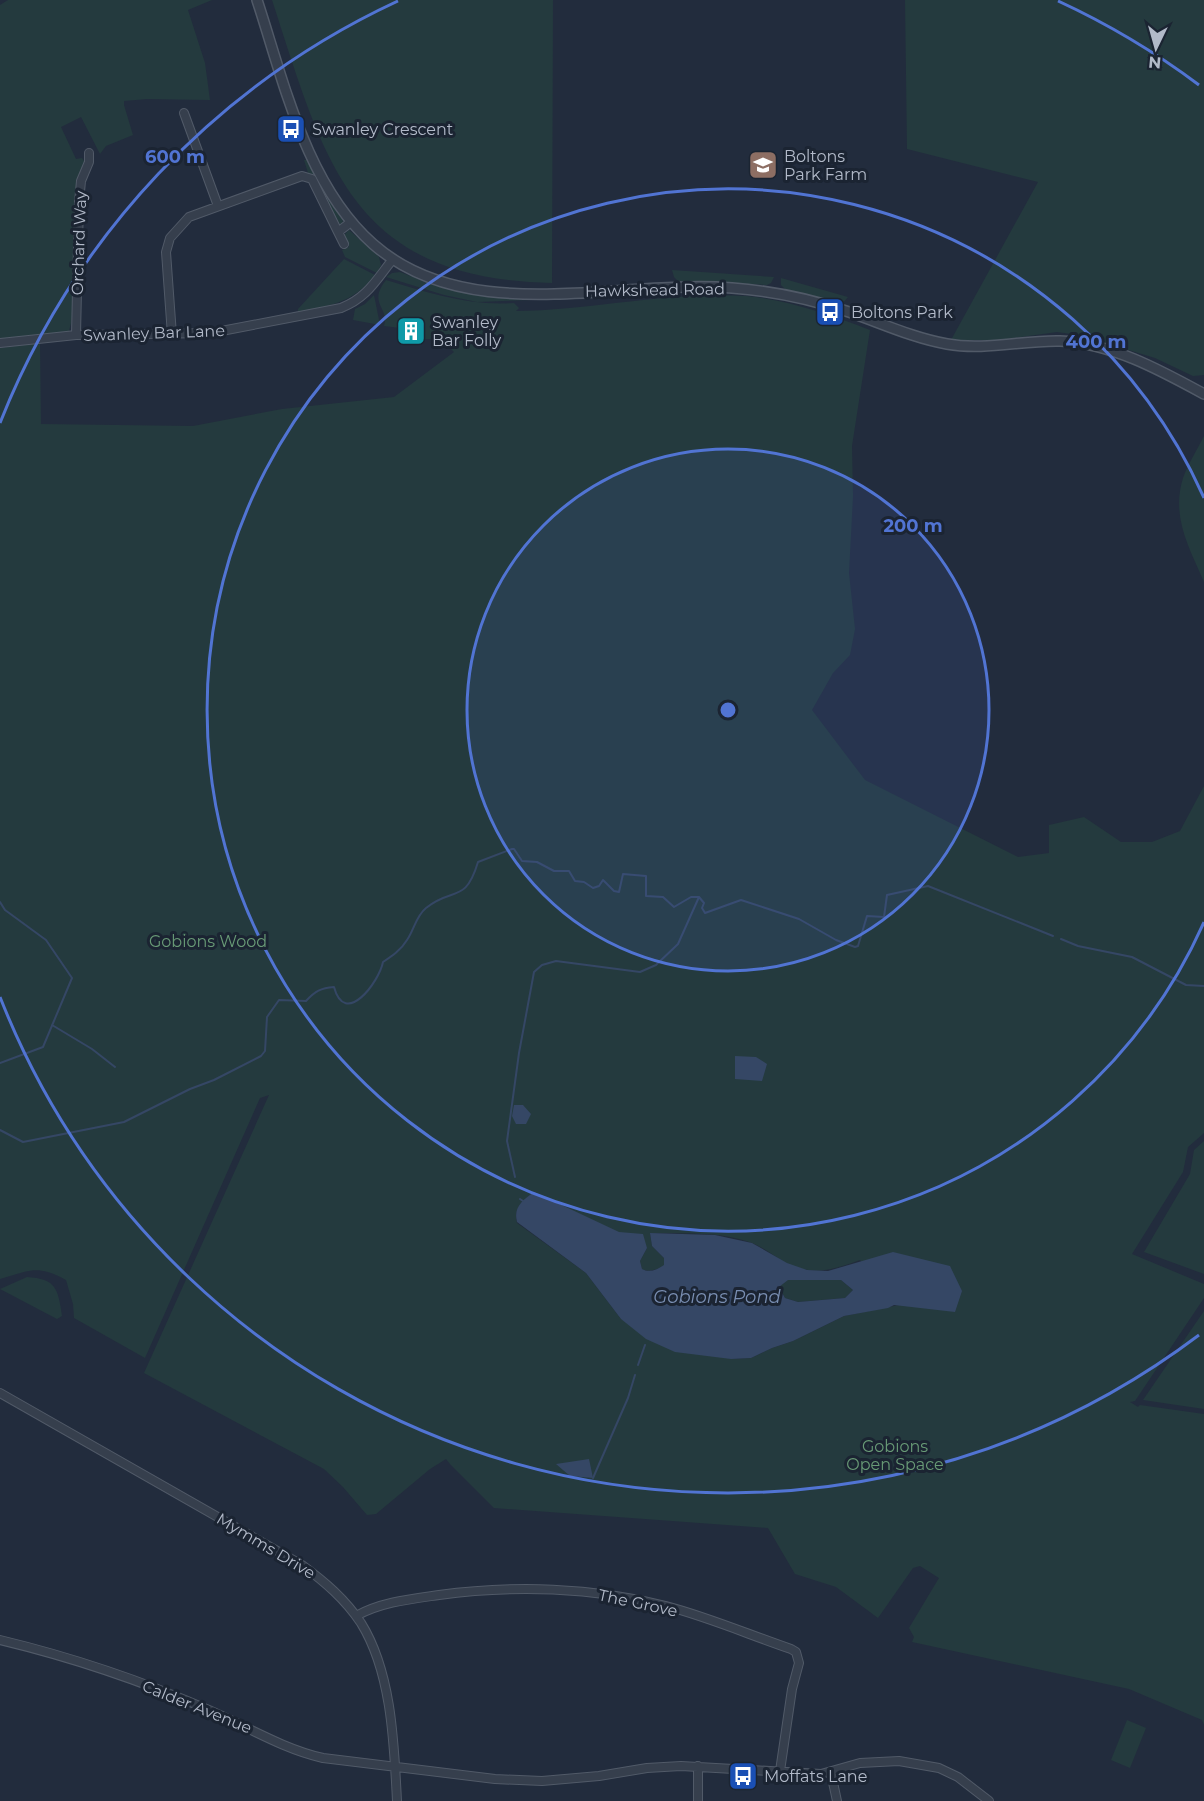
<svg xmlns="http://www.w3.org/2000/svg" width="1204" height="1801" viewBox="0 0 1204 1801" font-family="Montserrat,sans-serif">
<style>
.green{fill:#243a3e;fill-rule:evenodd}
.water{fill:#354765;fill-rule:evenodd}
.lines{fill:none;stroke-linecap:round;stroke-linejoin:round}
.stream{stroke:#354765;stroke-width:2}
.minor-casing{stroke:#515a68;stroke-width:10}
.tertiary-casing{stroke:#515a68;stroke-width:12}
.minor{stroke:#363f4d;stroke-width:8}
.tertiary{stroke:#363f4d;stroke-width:9}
.ring{fill:none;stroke:#5174d3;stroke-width:3}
.labels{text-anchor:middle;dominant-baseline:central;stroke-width:6;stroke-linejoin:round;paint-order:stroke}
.poi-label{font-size:16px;fill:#b2bac9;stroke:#1b2432;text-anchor:start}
.street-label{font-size:16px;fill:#b2bac9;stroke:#1b2432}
.park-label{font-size:16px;fill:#689a76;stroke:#1b2432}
.water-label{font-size:18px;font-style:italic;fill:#798eb2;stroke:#1b2432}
.centre{fill:#5174d3;stroke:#1b2432;stroke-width:3}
.ring-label{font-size:18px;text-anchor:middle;font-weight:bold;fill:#5174d3;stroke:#1b2432;stroke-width:6;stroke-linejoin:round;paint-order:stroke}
</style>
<rect width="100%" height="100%" fill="#222c3d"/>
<path class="green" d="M 8,0 L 212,0 L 188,10 L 205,63 L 210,100 L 147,99 L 124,101 L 124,105 L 133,135 L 106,146 L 100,154 L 81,117 L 61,127 L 76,159 L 82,158 L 85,162 L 75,190 L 72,319 L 69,331 L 0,341 L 0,5 Z
M 272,0 L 553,0 L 552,283 C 351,279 325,163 272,0 Z
M 905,0 L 1204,0 L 1204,375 L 1193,376 L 1155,358 L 1079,335 L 1057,332 L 999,340 L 951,340 L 1038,182 L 907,149 Z
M 304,160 L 307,160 L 322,189 L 343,221 L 342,224 L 336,223 C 330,209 320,181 308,173 Z
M 349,230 L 379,257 L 381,265 L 377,273 L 345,257 L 342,250 L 349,247 L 344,235 Z
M 344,259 L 375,275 C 352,304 332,304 298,313 L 298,309 Z
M 672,270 L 774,277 L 771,283 L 767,285 L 678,281 L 674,277 Z
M 400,272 L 431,284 L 459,292 L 530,300 L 477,302 L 444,295 L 386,277 L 392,273 Z
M 781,278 L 848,297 L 843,303 L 838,304 L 785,289 L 781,285 Z
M 386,280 C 428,293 469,306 514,303 L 519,308 L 516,311 C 593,310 669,291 746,296 C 788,300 831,315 870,330 L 852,446 L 853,496 L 849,573 L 855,629 L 850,655 L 833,673 L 812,710 L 865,780 L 1018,857 L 1049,853 L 1049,825 L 1084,817 L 1121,842 L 1152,842 L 1180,831 L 1204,786 L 1204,1133 L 1188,1147 L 1183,1172 L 1132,1254 L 1204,1284 L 1204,1298 L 1135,1401 L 1130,1402 L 1138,1407 L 1140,1405 L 1204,1414 L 1204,1725 L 1202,1720 L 1129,1689 L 912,1642 L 914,1637 L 909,1628 L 939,1578 L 920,1566 L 913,1568 L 878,1618 L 836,1587 L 795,1574 L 768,1528 L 494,1508 L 450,1464 L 446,1459 L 430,1469 L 376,1514 L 367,1515 L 343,1487 L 324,1469 L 144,1373 L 269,1095 L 260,1098 L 145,1358 L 74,1318 L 73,1304 L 66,1280 C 37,1264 29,1271 0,1279 L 0,348 L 40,343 L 41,424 L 193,426 L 282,409 L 394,397 L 454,352 L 441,339 L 420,339 L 415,335 L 416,330 L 384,326 C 390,307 367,304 386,280 ZM 534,1192 L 647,1248 L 640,1261 L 642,1269 C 649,1273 657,1269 664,1266 L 664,1258 L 652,1246 L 650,1233 C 683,1234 721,1231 752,1243 C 763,1247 774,1256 784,1262 C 814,1277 831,1270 860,1260 L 899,1305 L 844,1316 L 793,1341 L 772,1348 L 751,1358 L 731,1359 L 621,1319 L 586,1273 L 517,1223 C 513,1207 523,1201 534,1192 Z
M 374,295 L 380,325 L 353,320 L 355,309 L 365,304 Z
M 1204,436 L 1204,582 C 1189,547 1171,517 1183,478 C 1188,464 1197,450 1204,436 Z
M 1204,1141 L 1204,1274 L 1144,1252 L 1190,1174 L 1194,1150 Z
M 27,1277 C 56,1279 58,1288 62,1316 L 57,1319 L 0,1289 Z
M 788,1279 L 841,1280 L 853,1290 L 845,1298 L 798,1302 L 785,1298 L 779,1287 Z
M 1204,1311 L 1204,1409 L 1143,1400 Z
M 1127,1720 L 1146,1728 L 1130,1768 L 1111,1760 Z"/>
<path class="water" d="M 735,1056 L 756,1057 L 767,1064 L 762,1081 L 735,1079 Z
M 514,1105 L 523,1105 L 531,1114 L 526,1124 L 516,1124 L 512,1116 Z
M 534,1192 L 619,1232 L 643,1234 L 647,1248 L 640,1261 L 642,1269 C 649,1273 657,1270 664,1265 L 664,1258 L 652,1246 L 650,1233 L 715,1235 L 752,1243 L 787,1263 L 807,1270 L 828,1271 L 893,1252 L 950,1266 L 962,1291 L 955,1312 L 894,1305 L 888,1308 L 844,1316 L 793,1341 L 772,1348 L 751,1358 L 731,1359 L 675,1352 L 646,1339 L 621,1319 L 586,1273 L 517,1222 C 513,1207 523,1200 534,1192 ZM 788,1280 L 841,1280 L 853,1290 L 845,1298 L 798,1302 L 785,1298 L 779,1287 Z
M 589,1459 L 593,1478 L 570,1476 L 556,1464 Z"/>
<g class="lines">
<path class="stream" d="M 0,902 L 5,910 L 46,940 L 72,978 L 43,1047 L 0,1063
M 1061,939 L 1078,946 L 1132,957 L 1186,985 L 1204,986
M 52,1025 L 92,1049 L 115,1067
M 0,1130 L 23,1142 L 124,1122 L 190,1089 L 214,1080 L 261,1056 L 265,1051 L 267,1017 L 279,1000 L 306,1001 C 315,991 321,988 334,987 C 345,1028 379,982 383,962 C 392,956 401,950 407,940 C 414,930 416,916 426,908 C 453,886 465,905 478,862 L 512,849 L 514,849 L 522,861 L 537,862 L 554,871 L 569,871 L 575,881 L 584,882 L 593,888 L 599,886 L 603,880 L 614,891 L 619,892 L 623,874 L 646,876 L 646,896 L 663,897 L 674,907 L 691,897 L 699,897 L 704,903 L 702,908 L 705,913 L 741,900 L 799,919 L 836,940 L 855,947 L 858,946 L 867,916 L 884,917 L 887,895 L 928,886 L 1053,936
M 515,1177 L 507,1141 L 519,1053 L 534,972 L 542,965 L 556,961 L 640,972 L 656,965 L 678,944 L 699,897
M 520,1199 L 523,1201
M 638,1365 L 645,1345
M 593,1478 L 628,1398 L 635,1375"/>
<g class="minor-casing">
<path id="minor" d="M 184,113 L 218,206
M 338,232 L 344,244
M 76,335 L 79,202 L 81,181 L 89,162 L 89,153
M 172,335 L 166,252 L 170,238 L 189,217 L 302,176 L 312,179 L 338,232 L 351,222
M 0,343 L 76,335 L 211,333 L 341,308 C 367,298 376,280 393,259
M 0,1393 L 302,1565 C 325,1582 345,1599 361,1623 C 392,1673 394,1744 397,1801
M 356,1616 C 381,1602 411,1599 439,1595 C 513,1585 593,1587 666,1606 C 708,1617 750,1635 791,1649 L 796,1652 L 799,1663 L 792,1689 L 780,1771
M 0,1640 C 71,1657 142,1681 209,1710 C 246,1726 283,1749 323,1758 L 495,1779 L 542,1781 L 599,1776 L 647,1768 L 681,1766 L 821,1774 L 860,1763 L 899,1761 L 939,1768 L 958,1777 L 989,1801
M 698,1766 L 698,1801
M 831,1773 L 837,1801"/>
</g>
<g class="tertiary-casing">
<path id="tertiary" d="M 257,0 C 284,82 306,185 373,244 C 468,328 617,279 732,288 C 773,291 811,299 849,312 C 881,323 913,338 947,344 C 985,351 1022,340 1060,341 C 1111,343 1160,370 1204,394"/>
</g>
<use href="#minor" class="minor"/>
<use href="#tertiary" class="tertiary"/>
</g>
<circle cx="728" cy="710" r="261" fill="#5174d3" fill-opacity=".12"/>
<g class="ring">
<circle cx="728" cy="710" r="261"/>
<path d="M1204 922A521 521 0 1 1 1204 498"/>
<path d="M1199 1335A782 782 0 0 1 0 997M0 423A782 782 0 0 1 398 1M1058 1A782 782 0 0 1 1199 85"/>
</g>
<defs>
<g id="bus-square" transform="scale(1.5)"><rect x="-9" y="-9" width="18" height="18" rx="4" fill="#1a4fb4" stroke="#1b2432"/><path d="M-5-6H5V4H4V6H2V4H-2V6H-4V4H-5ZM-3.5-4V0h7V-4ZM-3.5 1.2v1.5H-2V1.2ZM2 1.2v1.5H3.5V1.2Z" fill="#fff"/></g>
<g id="university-square" transform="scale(1.5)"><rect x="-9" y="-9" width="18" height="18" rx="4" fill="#8d6e63" stroke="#1b2432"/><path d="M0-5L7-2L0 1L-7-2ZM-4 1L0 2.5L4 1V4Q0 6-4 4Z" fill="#fff"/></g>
<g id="building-square" transform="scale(1.5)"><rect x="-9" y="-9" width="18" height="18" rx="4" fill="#0f9aa8" stroke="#1b2432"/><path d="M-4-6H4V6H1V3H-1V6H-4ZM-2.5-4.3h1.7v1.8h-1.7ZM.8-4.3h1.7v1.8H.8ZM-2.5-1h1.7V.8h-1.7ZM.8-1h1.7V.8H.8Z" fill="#fff"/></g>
</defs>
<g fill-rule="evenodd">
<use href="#bus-square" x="291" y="129"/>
<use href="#university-square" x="763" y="165"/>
<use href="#bus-square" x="830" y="312"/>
<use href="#building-square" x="411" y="331"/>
<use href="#bus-square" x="743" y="1776"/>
</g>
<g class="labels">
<g class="poi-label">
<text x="312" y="129">Swanley Crescent</text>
<text x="784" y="156">Boltons<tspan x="784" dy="18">Park Farm</tspan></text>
<text x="851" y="312">Boltons Park</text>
<text x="432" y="322">Swanley<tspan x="432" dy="18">Bar Folly</tspan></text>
<text x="764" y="1776">Moffats Lane</text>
</g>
<g class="street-label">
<text transform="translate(79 243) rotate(-88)">Orchard Way</text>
<text transform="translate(655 290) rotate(-1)">Hawkshead Road</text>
<text transform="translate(154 333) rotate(-2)">Swanley Bar Lane</text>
<text transform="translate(266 1546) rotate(31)">Mymms Drive</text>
<text transform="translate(638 1603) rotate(12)">The Grove</text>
<text transform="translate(197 1707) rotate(22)">Calder Avenue</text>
</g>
<g class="park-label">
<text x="208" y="941">Gobions Wood</text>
<text x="895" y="1446">Gobions<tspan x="895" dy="18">Open Space</tspan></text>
</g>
<g class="water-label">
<text x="717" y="1297">Gobions Pond</text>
</g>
</g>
<circle cx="728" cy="710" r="9" class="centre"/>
<g class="ring-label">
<text x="175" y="163">600 m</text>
<text x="1096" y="348">400 m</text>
<text x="913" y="532">200 m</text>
</g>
<g transform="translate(1156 48) rotate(185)" stroke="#1b2432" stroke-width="4.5" paint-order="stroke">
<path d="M0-4.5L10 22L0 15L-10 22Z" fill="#b2bac9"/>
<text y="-9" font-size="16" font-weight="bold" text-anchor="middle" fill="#b2bac9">N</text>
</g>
</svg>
